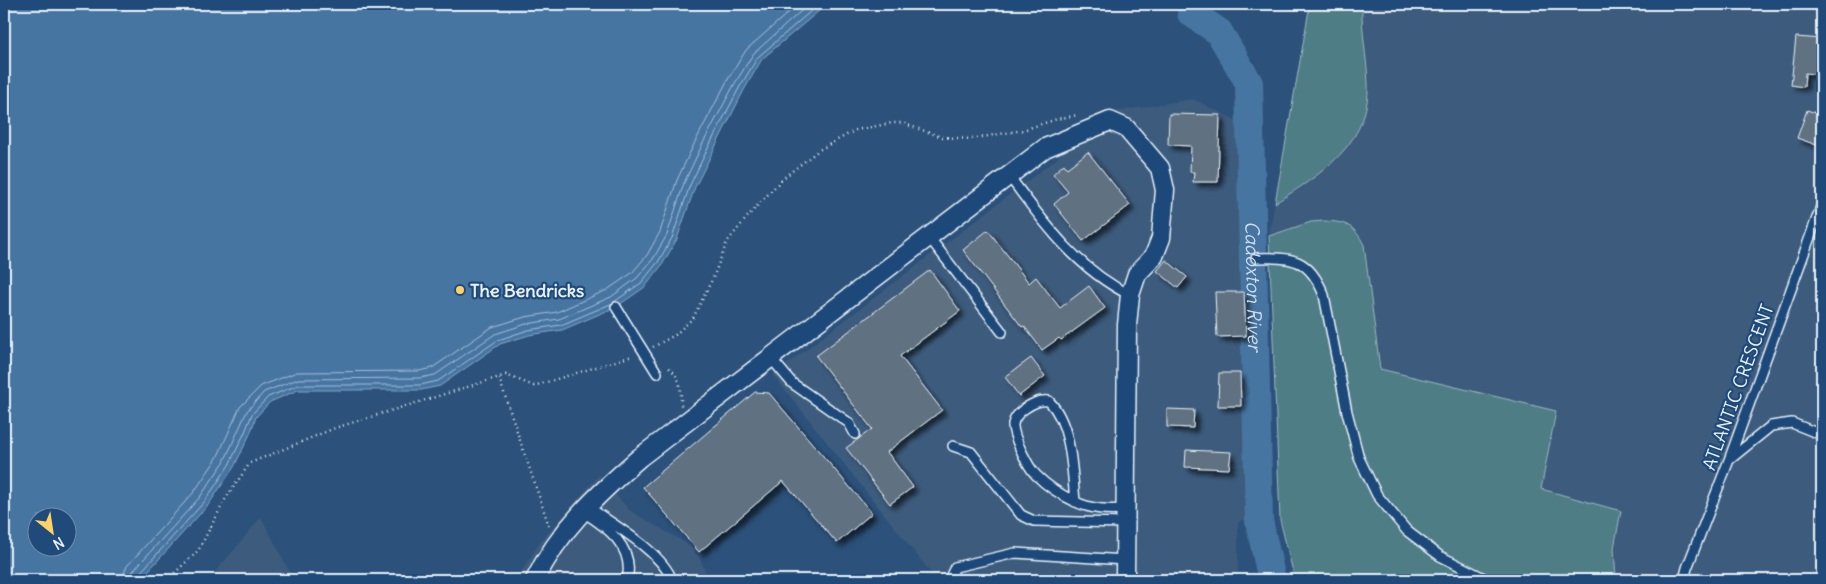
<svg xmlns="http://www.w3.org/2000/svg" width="1826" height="584" viewBox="0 0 1826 584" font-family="Delius,sans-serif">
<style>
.built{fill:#3c5c7d}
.green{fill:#4f7d86;stroke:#9cb7bf}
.water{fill:#4675a2;stroke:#87a7c4;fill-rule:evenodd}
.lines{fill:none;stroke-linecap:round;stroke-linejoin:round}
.shore{stroke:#a7bfd6;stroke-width:1}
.river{stroke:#4675a2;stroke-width:28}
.building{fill:#607281;stroke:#e8f1f8;filter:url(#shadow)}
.lane-casing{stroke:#e8f1f8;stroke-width:12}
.street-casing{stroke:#e8f1f8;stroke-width:21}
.path{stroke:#e8f1f8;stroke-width:2.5;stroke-dasharray:1 4;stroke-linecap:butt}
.lane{stroke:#1f4a7a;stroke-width:9}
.street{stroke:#1f4a7a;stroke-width:18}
.poi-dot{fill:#ffd166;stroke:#1f4a7a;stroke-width:2}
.labels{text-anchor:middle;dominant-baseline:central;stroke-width:4.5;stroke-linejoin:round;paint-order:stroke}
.poi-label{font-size:18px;font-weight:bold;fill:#e8f1f8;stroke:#1f4a7a;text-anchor:start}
.street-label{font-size:18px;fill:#e8f1f8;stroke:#1f4a7a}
.water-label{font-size:19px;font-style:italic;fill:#d0deeb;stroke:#1f4a7a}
</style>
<defs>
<filter id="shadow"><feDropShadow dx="4.5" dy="4.5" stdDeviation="2.5" flood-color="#0009"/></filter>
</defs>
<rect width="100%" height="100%" fill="#2c527b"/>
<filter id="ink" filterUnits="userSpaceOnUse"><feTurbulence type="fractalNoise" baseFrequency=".02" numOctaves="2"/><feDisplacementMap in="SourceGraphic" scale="10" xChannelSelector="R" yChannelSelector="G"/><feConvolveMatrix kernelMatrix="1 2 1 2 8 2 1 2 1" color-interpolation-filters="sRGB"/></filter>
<g filter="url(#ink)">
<path class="built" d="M 1310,4 L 1822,4 L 1822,580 L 1306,580 L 1269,236 Z
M 1193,99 L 1248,126 L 1244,236 L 1247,315 L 1249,518 L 1238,522 L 1238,580 L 911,580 L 932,574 L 773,375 L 1059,157 L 1047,137 L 1100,114 Z
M 599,475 L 629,510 L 689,545 L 699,557 L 709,580 L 516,580 L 539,544 Z
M 261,517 L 294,580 L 208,580 L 230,555 Z"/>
<path class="green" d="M 1310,4 L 1362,4 C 1361,30 1367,57 1368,84 C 1370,144 1320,175 1275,203 Z
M 1324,221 C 1346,222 1354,225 1364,245 L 1380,369 L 1556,411 L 1541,489 L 1621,511 L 1614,548 L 1616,580 L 1295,580 L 1280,520 L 1269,236 L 1311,222 Z"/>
<path class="water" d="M 4,4 L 827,4 L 762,59 L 744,90 L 695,187 L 677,239 L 662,265 L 645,287 L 616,307 L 562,330 L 529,335 L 500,344 L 440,386 L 421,390 L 298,390 L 270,402 L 256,417 L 250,434 L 234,467 L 209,504 L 140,580 L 4,580 ZM 38,516 L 68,516 L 68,546 L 38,546 Z"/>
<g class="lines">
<path class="shore" d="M 614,302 L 641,283 L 658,262 L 672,238 L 690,185 L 708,148 L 739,88 L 758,57 L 819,4
M 123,580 L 124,573 L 127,566 L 194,492 L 217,458 L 240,407 L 261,386 L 297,372 L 419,371 L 432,368 L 492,327 L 525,317 L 557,312 L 607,290 L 632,273 L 647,255 L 660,232 L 677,180 L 695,142 L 727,81 L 746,50 L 798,4
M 130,580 L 133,571 L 200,497 L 224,462 L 247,411 L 264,392 L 298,379 L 420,378 L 435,375 L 495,334 L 526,324 L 559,319 L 611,297 L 637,278 L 653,259 L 667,235 L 684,183 L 702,145 L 734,85 L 753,54 L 809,4
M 137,580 L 138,575 L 205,501 L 229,465 L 245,432 L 252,414 L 268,397 L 298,385 L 420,385 L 438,381 L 498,340 L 528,330 L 561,325 L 613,303"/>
<path class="river" id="s1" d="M 1191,13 L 1219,32 L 1249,83 L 1259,521 L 1272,580"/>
</g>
<path class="building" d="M 1796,37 L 1822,39 L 1822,75 L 1805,73 L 1804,87 L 1791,85 Z
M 1807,110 L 1822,115 L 1822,147 L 1797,138 Z
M 1169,114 L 1220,115 L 1218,182 L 1193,182 L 1194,172 L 1190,172 L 1191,146 L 1168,145 Z
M 1088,152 L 1130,205 L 1083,241 L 1054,204 L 1068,192 L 1053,174 L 1064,164 L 1067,168 Z
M 988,230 L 1029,283 L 1036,277 L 1060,308 L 1089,286 L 1105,308 L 1061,340 L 1059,338 L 1042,350 L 1024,326 L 1022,327 L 963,250 Z
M 1166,260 L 1187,277 L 1178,288 L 1157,271 Z
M 930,270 L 960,311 L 900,356 L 942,410 L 887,452 L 913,487 L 890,504 L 846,448 L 872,429 L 816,356 Z
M 1215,292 L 1244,292 L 1246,336 L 1217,337 Z
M 1031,358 L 1045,376 L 1019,396 L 1005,377 Z
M 1219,373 L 1240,373 L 1241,406 L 1218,406 Z
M 755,392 L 769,393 L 872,513 L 837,543 L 783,481 L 699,552 L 643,487 Z
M 1167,409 L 1194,410 L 1193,428 L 1167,427 Z
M 1186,450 L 1231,452 L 1229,469 L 1185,467 Z"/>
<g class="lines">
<g class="lane-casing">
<path id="lane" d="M 1009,176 C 1044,223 1077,269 1130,295
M 929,237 L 1002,332
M 1256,258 C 1293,257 1309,258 1324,295 L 1347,412 L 1359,458 L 1377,495 L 1407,531 L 1440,556 L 1488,580
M 616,307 L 657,373
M 770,357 L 792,383 L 849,423 L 855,434
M 953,446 L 971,452 L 1021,515 L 1034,521 L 1126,523
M 1729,460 L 1771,426 L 1792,423 L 1822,435
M 1075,502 C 1072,470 1072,425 1049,401 C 1039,400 1033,403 1024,409 C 1020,412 1014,418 1013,424 C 1012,435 1028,467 1036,475 C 1047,486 1061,495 1074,501 C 1091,510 1108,510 1126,509
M 587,506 C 613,525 661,551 672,580
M 583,512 C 607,527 635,547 627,580
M 949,580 L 955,567 L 1015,553 L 1125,560
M 1684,580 L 1687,568 L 1729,460 L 1822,204"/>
</g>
<g class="street-casing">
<path id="street" d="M 535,580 C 559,530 598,494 639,458 L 1045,148 L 1110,121 L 1126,128 L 1160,168 L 1165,190 L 1161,238 L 1154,256 L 1137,274 L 1130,295 L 1127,325 L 1125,580"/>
</g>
<path class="path" d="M 653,347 L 675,335 L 693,318 L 713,278 L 727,242 L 749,215 L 782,179 L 819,150 L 856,130 L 892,123 L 902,123 L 942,137 L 971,139 L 1023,130 L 1057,119 L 1078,115
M 669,368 C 682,378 681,392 681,406
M 499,378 L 549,526
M 167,580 L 198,551 L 226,498 L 250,463 L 335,428 L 506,375 L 534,386 L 632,356"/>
<use href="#lane" class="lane"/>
<use href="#street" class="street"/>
</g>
</g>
<circle class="poi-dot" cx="460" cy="290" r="5"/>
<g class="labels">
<g class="poi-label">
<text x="470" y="290">The Bendricks</text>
</g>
<g class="street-label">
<text transform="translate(1738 387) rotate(-70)">ATLANTIC CRESCENT</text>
</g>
<g class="water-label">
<text stroke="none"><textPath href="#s1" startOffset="296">Cadoxton River</textPath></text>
</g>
</g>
<rect width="1826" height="584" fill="none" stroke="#1f4a7a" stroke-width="20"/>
<rect x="10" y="10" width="1806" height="564" fill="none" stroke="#e8f1f8" stroke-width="2" filter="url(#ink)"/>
<g transform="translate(52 532) rotate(150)"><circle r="24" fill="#1f4a7a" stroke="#6f8dac"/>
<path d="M0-4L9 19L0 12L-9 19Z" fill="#ffd166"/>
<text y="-8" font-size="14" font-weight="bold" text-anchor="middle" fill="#e8f1f8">N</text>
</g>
</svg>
